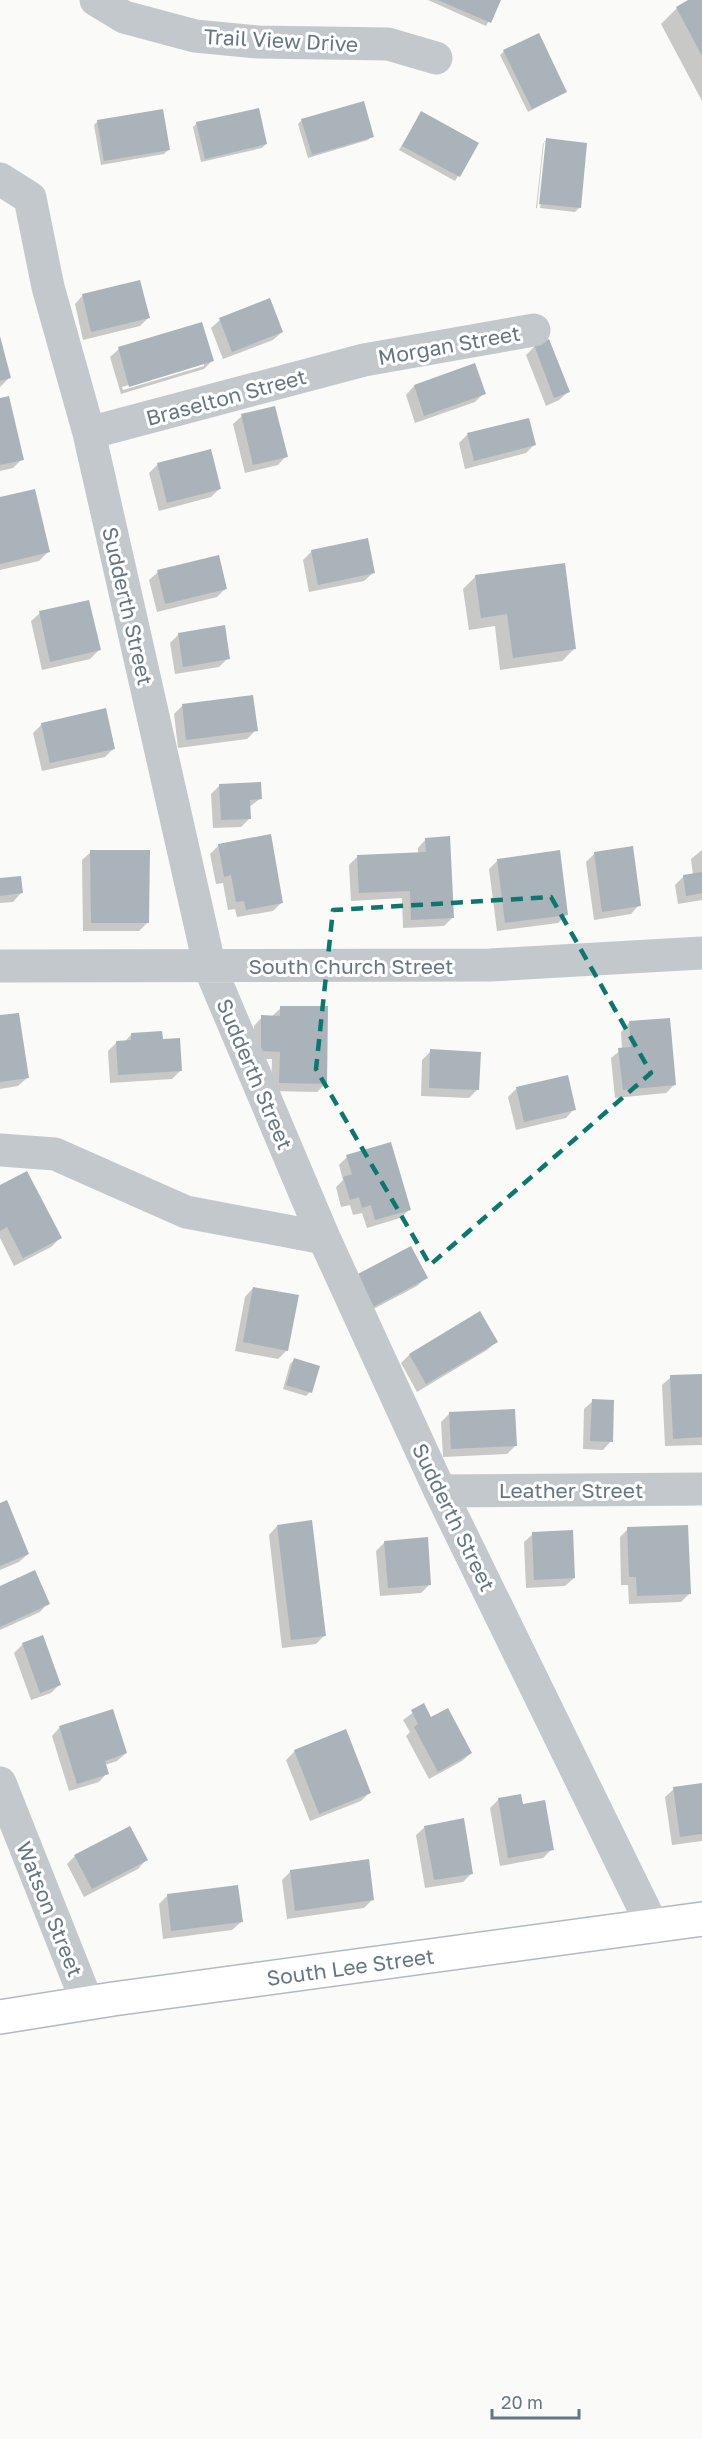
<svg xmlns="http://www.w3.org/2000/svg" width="702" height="2439" viewBox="0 0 702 2439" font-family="'Golos Text',sans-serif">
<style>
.shadow{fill:#0003;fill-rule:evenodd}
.building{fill:#aab3b9}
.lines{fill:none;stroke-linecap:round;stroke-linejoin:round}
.secondary-casing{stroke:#b3babf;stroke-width:36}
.street{stroke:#c3c8cc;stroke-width:33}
.secondary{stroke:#fff;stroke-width:33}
.marked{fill:none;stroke:#0f766e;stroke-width:4.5;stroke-dasharray:12 8;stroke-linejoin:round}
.labels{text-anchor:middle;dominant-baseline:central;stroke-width:6;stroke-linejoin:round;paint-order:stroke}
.street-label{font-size:21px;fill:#657683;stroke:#fff}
</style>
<rect width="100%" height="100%" fill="#fafaf8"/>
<path class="shadow" d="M 428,0 L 500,0 L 486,26 Z
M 692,0 L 702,0 L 702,101 L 661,24 L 677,8 Z
M 504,51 L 566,92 L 528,112 L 500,55 Z
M 421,113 L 477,144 L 455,181 L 399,150 Z
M 302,120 L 372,136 L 368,140 L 308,158 L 298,124 Z
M 98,121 L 168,150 L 164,154 L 101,165 L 94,125 Z
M 197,123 L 266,144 L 262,148 L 201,162 L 193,127 Z
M 547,140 L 579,208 L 575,212 L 540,208 L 547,142 L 544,142 Z
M 544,142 L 537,208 L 536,208 L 543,144 Z
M 83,295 L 148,318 L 140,326 L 83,340 L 75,304 Z
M 220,320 L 282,332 L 273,340 L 223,359 L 211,328 Z
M 0,338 L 9,378 L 0,387 Z
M 535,346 L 568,392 L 559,400 L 546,406 L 526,355 Z
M 119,349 L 212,361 L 204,369 L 121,394 L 110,357 ZM 204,362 L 204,366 L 123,390 L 122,387 Z
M 414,386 L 484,393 L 475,402 L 415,423 L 406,395 Z
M 0,399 L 22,459 L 13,468 L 0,471 Z
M 242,416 L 286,456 L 278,465 L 245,473 L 233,424 Z
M 528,419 L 534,445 L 526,453 L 465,469 L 459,443 L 467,435 Z
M 158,464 L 220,488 L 211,497 L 159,511 L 149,473 Z
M 0,498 L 48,552 L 39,561 L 0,570 Z
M 312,551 L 373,573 L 364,581 L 309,592 L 303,560 Z
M 158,572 L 225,589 L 217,597 L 157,612 L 149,580 Z
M 476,576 L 574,649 L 562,661 L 500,670 L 495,626 L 469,630 L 463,589 Z
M 40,613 L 99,650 L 90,659 L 42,670 L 31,621 Z
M 179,634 L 228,658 L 219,667 L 175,674 L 170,643 Z
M 182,706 L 256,730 L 247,739 L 178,748 L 174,714 Z
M 42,724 L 114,748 L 105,757 L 42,771 L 33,733 Z
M 220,785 L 260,799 L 249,807 L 250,818 L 241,827 L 213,828 L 211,794 Z
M 426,839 L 453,917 L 444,926 L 403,928 L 402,898 L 351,901 L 349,865 L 357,857 L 418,854 L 418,848 Z
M 219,845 L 282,902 L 273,911 L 237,917 L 235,909 L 228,910 L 223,883 L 216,884 L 210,854 Z
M 702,850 L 702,900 L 678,904 L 675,885 L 684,876 L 693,875 L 691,859 Z
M 91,852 L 148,922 L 139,931 L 83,931 L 82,860 Z
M 595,853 L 639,905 L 631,914 L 594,920 L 586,862 Z
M 498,860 L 567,914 L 558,923 L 497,931 L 489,869 Z
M 0,879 L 21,893 L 13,902 L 0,903 Z
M 281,1008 L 326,1083 L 317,1092 L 271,1091 L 272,1059 L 253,1059 L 254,1026 L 262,1017 L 271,1017 Z
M 0,1017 L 27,1078 L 18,1086 L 0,1089 Z
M 629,1023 L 675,1084 L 666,1093 L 615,1098 L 611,1058 L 622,1049 L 621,1032 Z
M 131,1035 L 161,1041 L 181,1070 L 172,1079 L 110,1083 L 108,1051 L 117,1042 L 124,1042 Z
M 431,1051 L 477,1090 L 469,1098 L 421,1096 L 422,1060 Z
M 567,1077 L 574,1109 L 566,1118 L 516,1130 L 508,1097 L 516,1089 Z
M 347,1157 L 409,1210 L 400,1218 L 367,1228 L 362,1213 L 353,1215 L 350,1205 L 341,1207 L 336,1187 L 343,1180 L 339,1165 Z
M 0,1187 L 60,1238 L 51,1247 L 14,1266 L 0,1238 Z
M 426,1278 L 417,1286 L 362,1315 L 347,1286 Z
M 253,1288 L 287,1350 L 278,1359 L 235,1351 L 245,1297 Z
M 496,1342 L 487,1350 L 417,1392 L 401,1363 L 409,1355 Z
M 294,1360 L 310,1392 L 306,1396 L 283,1389 L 290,1364 Z
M 702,1375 L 702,1445 L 665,1446 L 662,1385 L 671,1377 Z
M 593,1401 L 611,1441 L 603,1450 L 583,1449 L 584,1409 Z
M 450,1413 L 515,1446 L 507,1454 L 443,1457 L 441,1422 Z
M 0,1504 L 28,1554 L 19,1562 L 0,1570 Z
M 277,1526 L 324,1636 L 316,1644 L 282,1648 L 269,1535 Z
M 628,1529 L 690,1593 L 681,1602 L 629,1604 L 628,1585 L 621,1585 L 620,1537 Z
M 533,1534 L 574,1578 L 565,1586 L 526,1588 L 524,1542 Z
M 385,1542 L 430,1584 L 421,1593 L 380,1596 L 376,1551 Z
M 0,1588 L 48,1603 L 40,1612 L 0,1630 Z
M 23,1644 L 59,1685 L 51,1693 L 31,1700 L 14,1653 Z
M 423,1705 L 431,1719 L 471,1753 L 462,1761 L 429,1779 L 406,1736 L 410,1732 L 403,1720 Z
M 60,1727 L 126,1753 L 117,1761 L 105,1765 L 107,1773 L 99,1782 L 69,1791 L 52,1736 Z
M 295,1751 L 369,1793 L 361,1801 L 310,1821 L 286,1760 Z
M 702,1785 L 702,1841 L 672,1845 L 665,1797 L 674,1789 Z
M 499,1799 L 522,1805 L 552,1849 L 543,1858 L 500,1866 L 490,1808 Z
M 425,1827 L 472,1873 L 463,1882 L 425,1888 L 416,1835 Z
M 75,1856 L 146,1860 L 138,1869 L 84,1897 L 67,1864 Z
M 291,1871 L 373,1899 L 364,1908 L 287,1919 L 282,1880 Z
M 168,1895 L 241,1922 L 232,1930 L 163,1939 L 159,1904 Z"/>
<path class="building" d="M 438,0 L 501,0 L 491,23 Z
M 688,0 L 702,0 L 702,56 L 676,7 Z
M 539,33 L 567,92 L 532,109 L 503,50 Z
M 364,101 L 374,137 L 312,155 L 301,119 Z
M 259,108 L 267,144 L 205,159 L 196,122 Z
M 163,109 L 170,150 L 104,161 L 97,120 Z
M 421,111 L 479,143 L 460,177 L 402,146 Z
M 546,138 L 587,143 L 581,208 L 539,204 Z
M 140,280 L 150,318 L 91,332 L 82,294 Z
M 270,298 L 283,332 L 232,352 L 219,318 Z
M 202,322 L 214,361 L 129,387 L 118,347 Z
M 0,336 L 11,378 L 0,381 Z
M 549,339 L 570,392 L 554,398 L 534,345 Z
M 475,363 L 486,394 L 424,416 L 414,385 Z
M 9,396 L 24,460 L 0,465 L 0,398 Z
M 275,406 L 288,457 L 253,465 L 241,414 Z
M 529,418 L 536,445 L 474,461 L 467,433 Z
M 211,449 L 221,489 L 167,503 L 157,463 Z
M 35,489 L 50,552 L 0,564 L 0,497 Z
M 368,538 L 375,573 L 318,585 L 311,550 Z
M 219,555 L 227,589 L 165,604 L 157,570 Z
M 565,563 L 576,649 L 513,658 L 507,614 L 481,618 L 475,575 Z
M 89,600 L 101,650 L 50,662 L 39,611 Z
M 225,625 L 230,659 L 183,667 L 178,633 Z
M 253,695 L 258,731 L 186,740 L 182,704 Z
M 106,708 L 115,749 L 50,763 L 41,723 Z
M 261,782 L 262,799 L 250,800 L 251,819 L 221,820 L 219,784 Z
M 271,834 L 283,903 L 246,910 L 244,901 L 236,902 L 231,875 L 224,877 L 218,844 Z
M 450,836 L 454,918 L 411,920 L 410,891 L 359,893 L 357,855 L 426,852 L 425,838 Z
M 633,846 L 641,906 L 602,912 L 594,852 Z
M 90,850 L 150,850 L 149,923 L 91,923 Z
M 560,850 L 568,915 L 505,923 L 497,859 Z
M 702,872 L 702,893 L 686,896 L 683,875 Z
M 21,876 L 23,893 L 0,896 L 0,878 Z
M 280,1006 L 328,1006 L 327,1084 L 279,1083 L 280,1052 L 261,1051 L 261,1015 L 280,1016 Z
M 19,1013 L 29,1078 L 0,1082 L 0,1015 Z
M 670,1018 L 676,1085 L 623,1090 L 618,1048 L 631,1047 L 629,1021 Z
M 162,1031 L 163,1039 L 180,1038 L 182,1071 L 118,1075 L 116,1041 L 131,1040 L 131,1033 Z
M 430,1049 L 481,1052 L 479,1090 L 429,1088 Z
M 568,1075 L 576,1110 L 524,1122 L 516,1087 Z
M 391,1142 L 411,1210 L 375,1220 L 371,1205 L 362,1208 L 359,1197 L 350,1200 L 343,1177 L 352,1174 L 346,1155 Z
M 27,1171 L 62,1238 L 23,1258 L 7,1227 L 0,1231 L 0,1185 Z
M 411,1246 L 428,1278 L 371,1308 L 354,1276 Z
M 253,1287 L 299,1295 L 288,1351 L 243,1342 Z
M 480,1311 L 498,1342 L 426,1384 L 409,1354 Z
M 294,1358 L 320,1366 L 312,1393 L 286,1385 Z
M 702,1374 L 702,1437 L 673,1439 L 670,1375 Z
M 592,1399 L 614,1400 L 613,1442 L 590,1441 Z
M 515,1409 L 517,1446 L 451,1449 L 449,1412 Z
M 7,1500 L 29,1554 L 0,1566 L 0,1503 Z
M 312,1520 L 326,1636 L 291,1640 L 277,1525 Z
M 688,1525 L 691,1594 L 637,1596 L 636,1577 L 629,1577 L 627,1527 Z
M 573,1530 L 575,1578 L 534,1580 L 532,1532 Z
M 428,1537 L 431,1585 L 388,1588 L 384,1541 Z
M 35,1570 L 50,1604 L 0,1627 L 0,1586 Z
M 43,1635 L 61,1685 L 40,1693 L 22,1643 Z
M 424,1703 L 431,1717 L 448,1708 L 472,1753 L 438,1772 L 414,1727 L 418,1724 L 411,1710 Z
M 113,1709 L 127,1753 L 105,1761 L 109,1774 L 77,1784 L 59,1726 Z
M 346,1729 L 371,1793 L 319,1814 L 294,1750 Z
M 702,1783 L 702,1834 L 680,1837 L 673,1787 Z
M 521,1794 L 523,1804 L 545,1800 L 554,1850 L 508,1858 L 498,1798 Z
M 464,1818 L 473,1874 L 434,1880 L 424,1826 Z
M 130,1826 L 148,1860 L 92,1889 L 74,1855 Z
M 369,1859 L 374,1900 L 295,1911 L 290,1870 Z
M 238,1885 L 243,1922 L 171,1931 L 167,1894 Z"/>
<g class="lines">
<g class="secondary-casing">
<g id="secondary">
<path id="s1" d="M 0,2017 L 113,1999 L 702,1919"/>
</g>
</g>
<path class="street" d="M 96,0 L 124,17 L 195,36 L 258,42 L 388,44 L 436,58
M 0,179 L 30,198 L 48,287 L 89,433 L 210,968 L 324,1238 L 440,1491 L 653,1927
M 89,433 L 364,360 L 534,330
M 0,966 L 490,965 L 702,953
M 0,1150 L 55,1154 L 186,1212 L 324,1238
M 440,1491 L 702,1489
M 0,1783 L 87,2002"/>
<use href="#secondary" class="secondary"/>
</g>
<path class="marked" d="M 551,897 L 651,1073 L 430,1265 L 316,1069 L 333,910 Z"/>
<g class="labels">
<g class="street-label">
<text transform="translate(281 40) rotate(3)">Trail View Drive</text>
<text transform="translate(449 345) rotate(-10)">Morgan Street</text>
<text transform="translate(226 397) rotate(-15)">Braselton Street</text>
<text transform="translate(128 606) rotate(77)">Sudderth Street</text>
<text x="351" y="966">South Church Street</text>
<text transform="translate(255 1074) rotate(67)">Sudderth Street</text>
<text x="571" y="1490">Leather Street</text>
<text transform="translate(454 1517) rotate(64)">Sudderth Street</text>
<text transform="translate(50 1909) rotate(68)">Watson Street</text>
<text stroke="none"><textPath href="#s1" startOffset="354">South Lee Street</textPath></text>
</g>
</g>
<path d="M492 2409v9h87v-9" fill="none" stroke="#657683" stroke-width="3"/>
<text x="501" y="2409" font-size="18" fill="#657683" stroke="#ffffff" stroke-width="4.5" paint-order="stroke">20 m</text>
</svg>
